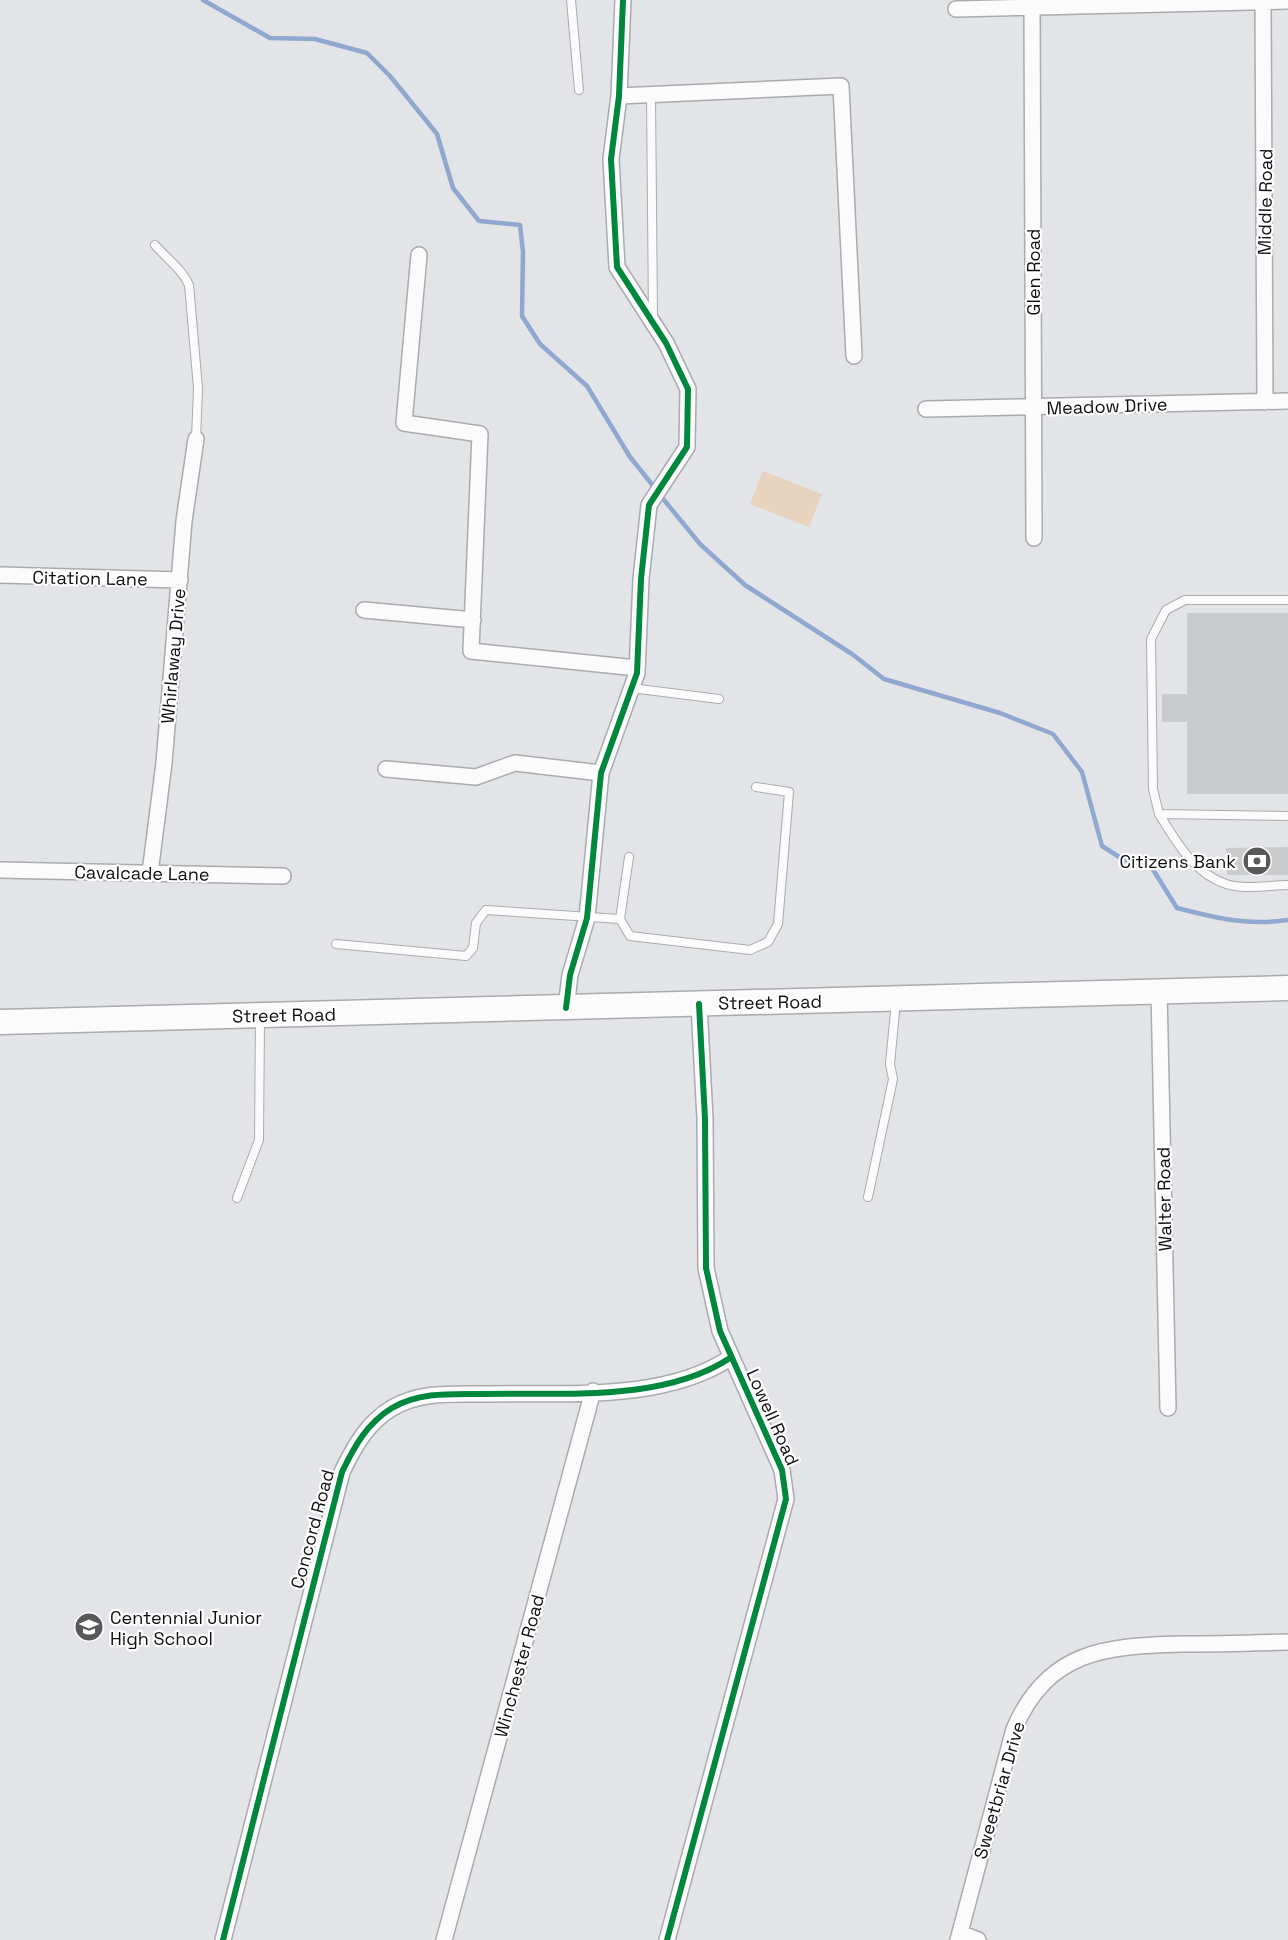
<svg xmlns="http://www.w3.org/2000/svg" width="1288" height="1940" viewBox="0 0 1288 1940" font-family="'Space Grotesk',sans-serif">
<style>
.green{fill:#e8d4be}
.lines{fill:none;stroke-linecap:round;stroke-linejoin:round}
.stream{stroke:#90a7cf;stroke-width:4.5}
.building{fill:#c9cbcd}
.lane-casing{stroke:#a9abad;stroke-width:10}
.street-casing{stroke:#a9abad;stroke-width:18}
.primary-casing{stroke:#a9abad;stroke-width:27}
.lane{stroke:#fbfbfb;stroke-width:8}
.street{stroke:#fbfbfb;stroke-width:15}
.primary{stroke:#fbfbfb;stroke-width:24}
.cycleway-casing{stroke:#fff;stroke-width:10}
.cycleway{stroke:#00873e;stroke-width:6}
.labels{text-anchor:middle;dominant-baseline:central;stroke-width:4.5;stroke-linejoin:round;paint-order:stroke}
.street-label{font-size:18px;fill:#0d0d0f;stroke:#fff}
.poi-label{font-size:18px;fill:#0d0d0f;stroke:#fff;text-anchor:end}
</style>
<rect width="100%" height="100%" fill="#e2e4e7"/>
<path class="green" d="M 763,471 L 822,494 L 809,527 L 750,504 Z"/>
<g class="lines">
<path class="stream" d="M 203,0 L 270,38 L 315,39 L 367,53 L 390,76 L 437,134 L 453,188 L 479,221 L 520,225 L 523,252 L 522,316 L 540,344 L 587,386 L 630,457 L 655,488
M 660,495 L 700,544 L 745,585 L 852,654 L 884,679 L 1000,713 L 1053,734 L 1082,772 L 1102,846 L 1124,860 L 1152,868 L 1177,908 C 1217,918 1246,926 1288,920"/>
</g>
<path class="building" d="M 1187,613 L 1288,613 L 1288,794 L 1187,794 L 1187,722 L 1162,722 L 1162,694 L 1187,694 Z
M 1288,847 L 1288,875 L 1227,875 L 1226,848 Z"/>
<g class="lines">
<g class="lane-casing">
<path id="lane" d="M 571,0 L 579,90
M 651,95 L 653,318
M 155,245 C 167,259 182,269 189,285 L 198,388 L 196,439
M 1288,600 L 1185,600 L 1166,610 L 1151,639 L 1153,789 L 1159,814 L 1288,816
M 631,688 L 719,699
M 1159,814 C 1176,841 1193,873 1226,884 C 1244,890 1270,885 1288,885
M 620,919 L 629,857
M 336,944 L 466,956 L 473,948 L 476,923 L 486,910 L 620,919 L 630,936 L 750,950 L 768,942 L 778,924 L 789,792 L 756,787
M 868,1197 L 893,1079 L 890,1064 L 896,1001
M 237,1198 L 259,1140 L 260,1018"/>
</g>
<g class="street-casing">
<path id="street" d="M 1263,2 L 1265,402
M 1032,6 L 1034,538
M 956,9 L 1288,1
M 619,96 L 841,86 L 854,356
M 419,255 L 404,423 L 480,434 L 471,651 L 637,668
M 926,409 L 1288,401
M 0,575 L 180,580
M 364,610 L 473,620
M 386,769 L 476,777 L 515,763 L 601,773
M 0,870 L 283,876
M 150,873 L 164,763 L 184,521 L 196,439
M 1159,990 L 1168,1408
M 566,1008 L 570,975 L 587,918 L 601,773 L 637,673 L 641,579 L 649,505 L 687,447 L 688,389 L 666,343 L 617,267 L 611,159 L 619,96 L 623,0
M 960,1933 L 978,1940
M 223,1940 L 342,1472 C 354,1447 367,1423 392,1408 C 419,1392 450,1394 481,1394 C 560,1392 662,1403 730,1358
M 444,1940 L 593,1391
M 667,1940 L 786,1499 L 782,1470 L 720,1331 L 706,1268 L 705,1119 L 699,1004
M 958,1940 L 1014,1729 C 1048,1650 1106,1646 1182,1644 C 1217,1644 1253,1643 1288,1642"/>
</g>
<g class="primary-casing">
<path id="primary" d="M 0,1022 L 1288,988"/>
</g>
<use href="#lane" class="lane"/>
<use href="#street" class="street"/>
<use href="#primary" class="primary"/>
<g class="cycleway-casing">
<path id="cycleway" d="M 566,1008 L 570,975 L 587,918 L 601,773 L 637,673 L 641,579 L 649,505 L 687,447 L 688,389 L 666,343 L 617,267 L 611,159 L 619,96 L 623,0
M 223,1940 L 342,1472 C 354,1447 367,1423 392,1408 C 419,1392 450,1394 481,1394 C 560,1392 662,1403 730,1358
M 667,1940 L 786,1499 L 782,1470 L 720,1331 L 706,1268 L 705,1119 L 699,1004"/>
</g>
<use href="#cycleway" class="cycleway"/>
</g>
<defs>
<g id="bank-disc" transform="scale(1.5)"><circle r="9.5" fill="#58585b" stroke="#fff"/><path d="M-6-4H6V4H-6ZM0-2.3a2.3 2.3 0 1 0 0 4.6a2.3 2.3 0 1 0 0-4.6Z" fill="#fff"/></g>
<g id="school-disc" transform="scale(1.5)"><circle r="9.5" fill="#58585b" stroke="#fff"/><path d="M0-5L7-2L0 1L-7-2ZM-4 1L0 2.5L4 1V4Q0 6-4 4Z" fill="#fff"/></g>
</defs>
<g fill-rule="evenodd">
<use href="#bank-disc" x="1257" y="861"/>
<use href="#school-disc" x="89" y="1627"/>
</g>
<g class="labels">
<g class="street-label">
<text transform="translate(1265 202) rotate(-89)">Middle Road</text>
<text transform="translate(1033 272) rotate(-90)">Glen Road</text>
<text transform="translate(1107 406) rotate(-2)">Meadow Drive</text>
<text transform="translate(90 578) rotate(1)">Citation Lane</text>
<text transform="translate(173 656) rotate(-85)">Whirlaway Drive</text>
<text transform="translate(142 873) rotate(1)">Cavalcade Lane</text>
<text transform="translate(770 1002) rotate(-1)">Street Road</text>
<text transform="translate(284 1015) rotate(-1)">Street Road</text>
<text transform="translate(1164 1199) rotate(-91)">Walter Road</text>
<text transform="translate(773 1417) rotate(66)">Lowell Road</text>
<text transform="translate(312 1529) rotate(-75)">Concord Road</text>
<text transform="translate(519 1666) rotate(-75)">Winchester Road</text>
<text transform="translate(999 1790) rotate(-74)">Sweetbriar Drive</text>
</g>
<g class="poi-label">
<text x="1236" y="861">Citizens Bank</text>
<text x="110" y="1617" text-anchor="start">Centennial Junior<tspan x="110" dy="21">High School</tspan></text>
</g>
</g>
</svg>
